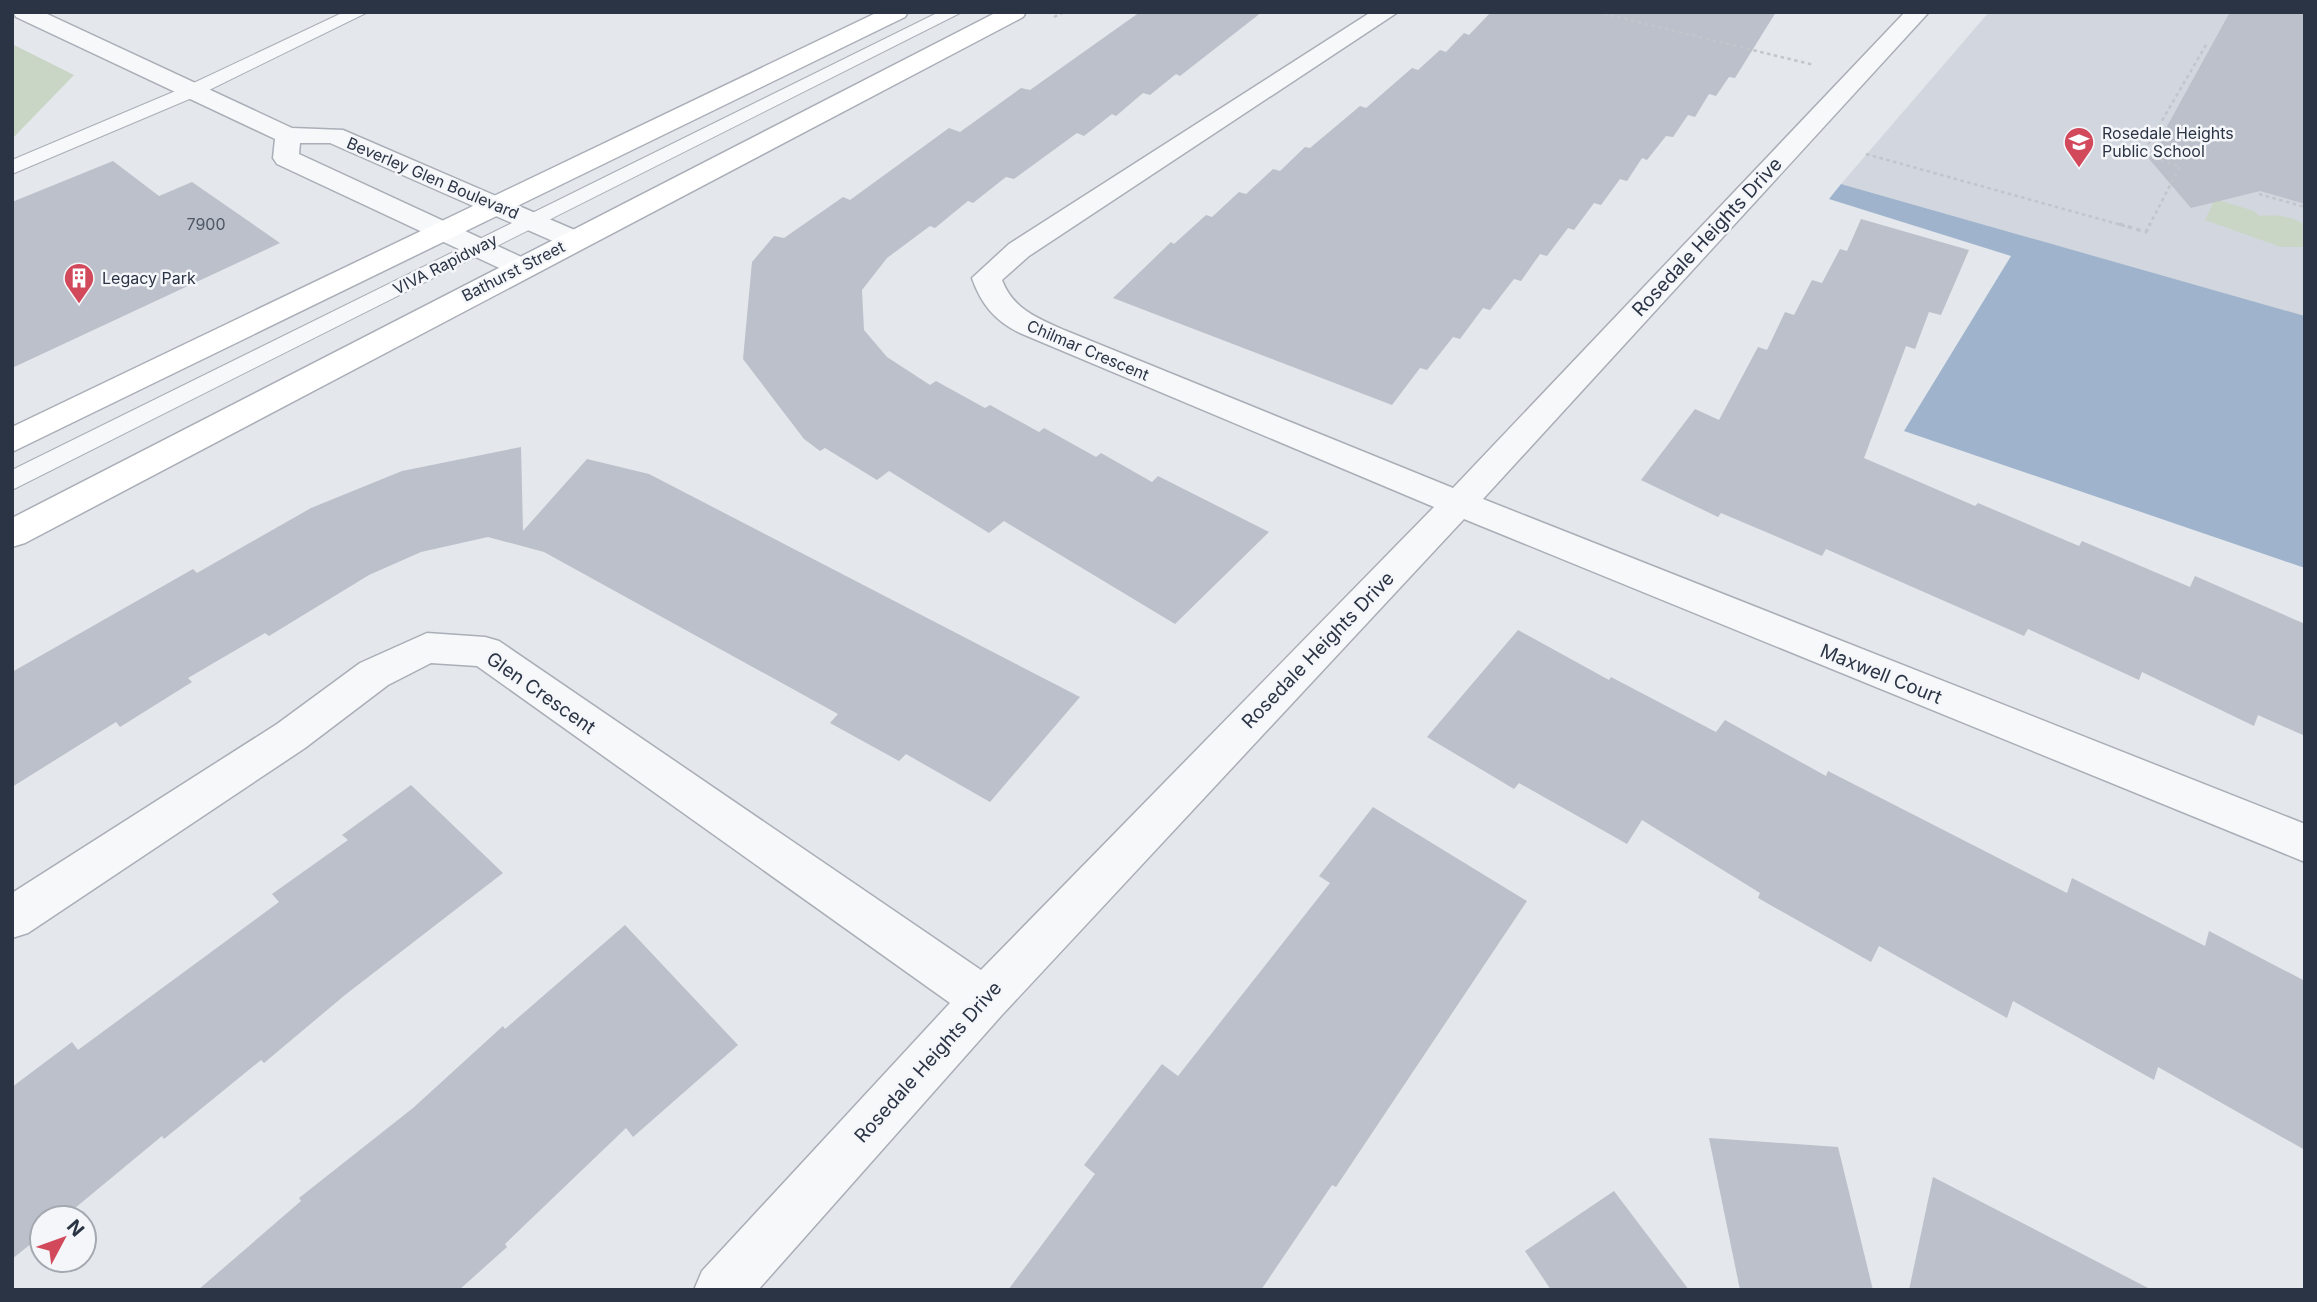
<svg xmlns="http://www.w3.org/2000/svg" width="2317" height="1302" viewBox="0 0 2317 1302" font-family="Inter,sans-serif">
<style>
.built{fill:#d2d6de}
.green{fill:#c9d6c5}
.water{fill:#9fb4cc}
.building{fill:#bbc0ca}
.lines{fill:none;stroke-linecap:round;stroke-linejoin:round}
.service-casing{stroke:#a9aeb7;stroke-width:2}
.minor-casing{stroke:#a9aeb7;stroke-width:3}
.tertiary-casing{stroke:#a9aeb7;stroke-width:3}
.secondary-casing{stroke:#a9aeb7;stroke-width:3}
.path-far1{stroke:#c2c5cb;stroke-width:2.5;stroke-dasharray:3.5 3.5;stroke-linecap:butt}
.path{stroke:#c2c5cb;stroke-width:3.5;stroke-dasharray:4.5 4.5;stroke-linecap:butt}
.service{fill:#f7f8fa;fill-rule:evenodd}
.minor{fill:#f7f8fa;fill-rule:evenodd}
.tertiary{fill:#f7f8fa;fill-rule:evenodd}
.secondary{fill:#fff;fill-rule:evenodd}
.labels{text-anchor:middle;dominant-baseline:central;stroke-width:5;stroke-linejoin:round;paint-order:stroke}
.far-poi-label{font-size:16px;fill:#2b3445;stroke:#f4f6f9;text-anchor:start}
.far-street-label{font-size:16px;fill:#2b3445;stroke:#f4f6f9}
.number-label{font-size:16px;fill:#4f5766}
.street-label{font-size:19px;fill:#2b3445;stroke:#f4f6f9}
</style>
<rect width="100%" height="100%" fill="#e4e7ec"/>
<path class="built" d="M 1989,12 L 2305,12 L 2305,316 L 1841,184 Z"/>
<path class="green" d="M 12,44 L 74,75 L 12,139 Z
M 2215,199 L 2254,211 L 2259,216 C 2275,215 2291,215 2305,225 L 2305,247 L 2281,247 L 2205,220 Z"/>
<path class="water" d="M 1841,184 L 2305,316 L 2305,568 L 1904,431 L 2011,256 L 1829,199 Z"/>
<path class="building" d="M 1140,12 L 1262,12 L 1180,76 L 1176,74 L 1150,95 L 1143,93 L 1116,116 L 1112,114 L 1084,136 L 1077,133 L 1014,179 L 1006,177 L 973,203 L 968,201 L 935,228 L 930,226 L 887,258 L 862,290 L 864,330 L 887,357 L 930,385 L 936,381 L 985,408 L 990,405 L 1039,432 L 1044,428 L 1096,457 L 1101,453 L 1152,482 L 1158,476 L 1269,532 L 1175,624 L 1004,521 L 989,533 L 889,471 L 877,480 L 825,448 L 820,451 L 804,439 L 743,359 L 752,262 L 774,236 L 784,238 L 843,197 L 850,200 L 949,128 L 960,132 L 1021,88 L 1030,90 Z
M 1491,12 L 1776,12 L 1735,78 L 1729,77 L 1716,96 L 1709,94 L 1695,117 L 1688,115 L 1673,137 L 1666,136 L 1647,160 L 1642,158 L 1627,181 L 1620,179 L 1601,205 L 1594,203 L 1574,230 L 1568,228 L 1547,256 L 1540,254 L 1521,281 L 1514,279 L 1490,310 L 1483,308 L 1460,339 L 1453,337 L 1427,370 L 1420,368 L 1392,405 L 1113,298 L 1171,242 L 1174,244 L 1206,215 L 1212,217 L 1239,192 L 1246,194 L 1273,169 L 1280,171 L 1305,147 L 1310,148 L 1360,106 L 1366,108 L 1412,68 L 1418,70 L 1440,50 L 1446,52 L 1464,33 L 1469,35 Z
M 2230,12 L 2305,12 L 2305,204 L 2260,191 L 2191,208 L 2149,159 Z
M 113,161 L 159,196 L 192,182 L 280,243 L 12,368 L 12,202 Z
M 1861,219 L 1969,250 L 1941,315 L 1929,312 L 1915,349 L 1906,346 L 1864,458 L 1975,506 L 1978,503 L 2079,546 L 2082,541 L 2190,587 L 2195,576 L 2305,624 L 2305,736 L 2258,715 L 2254,726 L 2142,672 L 2139,680 L 2028,629 L 2024,636 L 1826,549 L 1822,556 L 1721,513 L 1718,517 L 1641,480 L 1695,409 L 1719,420 L 1758,347 L 1767,350 L 1785,312 L 1794,315 L 1812,280 L 1822,283 L 1840,249 L 1847,251 Z
M 521,447 L 523,531 L 587,459 L 649,474 L 1080,697 L 990,802 L 906,754 L 899,761 L 830,723 L 838,714 L 544,552 L 488,537 L 421,552 L 369,575 L 269,636 L 265,633 L 188,678 L 192,682 L 120,727 L 116,722 L 12,787 L 12,672 L 193,569 L 197,573 L 311,508 L 402,471 Z
M 1518,630 L 1609,680 L 1611,677 L 1716,732 L 1725,720 L 1826,776 L 1828,771 L 2067,893 L 2072,878 L 2205,946 L 2209,931 L 2305,981 L 2305,1150 L 2158,1067 L 2154,1080 L 2013,1001 L 2007,1018 L 1879,946 L 1871,962 L 1758,898 L 1760,893 L 1642,820 L 1627,844 L 1519,783 L 1514,789 L 1427,737 Z
M 411,785 L 503,873 L 345,995 L 264,1063 L 261,1060 L 164,1139 L 162,1136 L 63,1218 L 42,1218 L 42,1235 L 12,1259 L 12,1087 L 72,1042 L 78,1050 L 279,902 L 272,894 L 348,840 L 342,835 Z
M 1373,807 L 1527,901 L 1336,1187 L 1332,1185 L 1261,1290 L 1008,1290 L 1095,1174 L 1084,1165 L 1162,1064 L 1178,1076 L 1330,883 L 1319,876 Z
M 625,925 L 738,1045 L 633,1137 L 626,1128 L 505,1244 L 507,1247 L 459,1290 L 198,1290 L 301,1201 L 299,1198 L 413,1108 L 503,1026 L 505,1029 Z
M 1709,1138 L 1838,1147 L 1873,1290 L 1740,1290 Z
M 1933,1177 L 2152,1290 L 1909,1290 Z
M 1614,1191 L 1689,1290 L 1551,1290 L 1525,1251 Z"/>
<g class="lines">
<g class="service-casing">
<path id="service" d="M 344,12 L 368,12 L 199,95 L 12,174 L 12,160 L 185,87 Z
M 939,12 L 962,12 L 12,490 L 12,470 Z"/>
</g>
<g class="minor-casing">
<path id="minor" d="M 1371,12 L 1398,12 L 1029,256 L 1002,280 C 1013,309 1037,318 1064,330 L 1453,488 L 1905,12 L 1929,12 L 1483,499 L 2305,824 L 2305,862 L 1464,519 L 1001,1016 L 758,1290 L 694,1290 L 702,1271 L 950,1003 L 477,666 L 431,663 L 388,685 L 305,748 L 28,933 L 12,938 L 12,893 L 277,724 L 360,663 L 427,633 L 485,637 L 499,641 L 981,970 L 1434,507 L 1020,333 C 995,321 981,304 972,278 L 1009,244 Z"/>
</g>
<g class="tertiary-casing">
<path id="tertiary" d="M 13,12 L 43,12 L 292,128 L 343,130 L 584,234 L 588,240 L 584,246 L 574,248 L 564,246 L 330,143 L 300,143 L 299,154 L 530,261 L 534,267 L 530,273 L 520,276 L 510,273 L 277,164 L 273,158 L 275,139 L 16,17 Z"/>
</g>
<g class="secondary-casing">
<path id="secondary" d="M 878,12 L 908,12 L 905,17 L 12,452 L 12,427 Z
M 997,12 L 1026,12 L 1023,17 L 25,543 L 12,547 L 12,518 Z"/>
</g>
<path class="path-far1" d="M 1597,12 L 1814,65
M 1054,17 L 1064,12
M 1866,154 L 2125,226
M 2259,194 L 2305,207
M 2149,226 L 2180,166 L 2142,155 L 2206,45"/>
<path class="path" d="M 2119,224 L 2146,232 L 2150,224"/>
<use href="#service" class="service"/>
<use href="#minor" class="minor"/>
<use href="#tertiary" class="tertiary"/>
<use href="#secondary" class="secondary"/>
</g>
<defs>
<g id="school-pin" transform="scale(1.575)"><path d="M0 17L-7.5 6A9.5 9.5 0 1 1 7.5 6Z" fill="#d1495b" stroke="#f4f6f9"/><path d="M0-5L7-2L0 1L-7-2ZM-4 1L0 2.5L4 1V4Q0 6-4 4Z" fill="#fff"/></g>
<g id="building-pin" transform="scale(1.575)"><path d="M0 17L-7.5 6A9.5 9.5 0 1 1 7.5 6Z" fill="#d1495b" stroke="#f4f6f9"/><path d="M-4-6H4V6H1V3H-1V6H-4ZM-2.5-4.3h1.7v1.8h-1.7ZM.8-4.3h1.7v1.8H.8ZM-2.5-1h1.7V.8h-1.7ZM.8-1h1.7V.8H.8Z" fill="#fff"/></g>
</defs>
<g fill-rule="evenodd">
<use href="#school-pin" x="2079" y="142"/>
<use href="#building-pin" x="79" y="278"/>
</g>
<g class="labels">
<g class="far-poi-label">
<text x="2102" y="133">Rosedale Heights<tspan x="2102" dy="18">Public School</tspan></text>
<text x="102" y="278">Legacy Park</text>
</g>
<g class="far-street-label">
<text transform="translate(433 178) rotate(23)">Beverley Glen Boulevard</text>
<text transform="translate(445 264) rotate(-27)">VIVA Rapidway</text>
<text transform="translate(513 271) rotate(-27)">Bathurst Street</text>
<text transform="translate(1088 350) rotate(23)">Chilmar Crescent</text>
</g>
<g class="number-label">
<text x="206" y="224">7900</text>
</g>
<g class="street-label">
<text transform="translate(1707 237) rotate(-47)">Rosedale Heights Drive</text>
<text transform="translate(1318 650) rotate(-46)">Rosedale Heights Drive</text>
<text transform="translate(1881 674) rotate(22)">Maxwell Court</text>
<text transform="translate(541 693) rotate(35)">Glen Crescent</text>
<text transform="translate(928 1062) rotate(-48)">Rosedale Heights Drive</text>
</g>
</g>
<rect width="2317" height="1302" fill="none" stroke="#2b3445" stroke-width="28"/>
<g transform="translate(63 1239) rotate(49)"><circle r="33" fill="#f4f6f9" stroke="#a4a8b1" stroke-width="2"/>
<path d="M0-5L12 26L0 18L-12 26Z" fill="#d1495b"/>
<text y="-10" font-size="19" font-weight="bold" text-anchor="middle" fill="#2b3445">N</text>
</g>
</svg>
